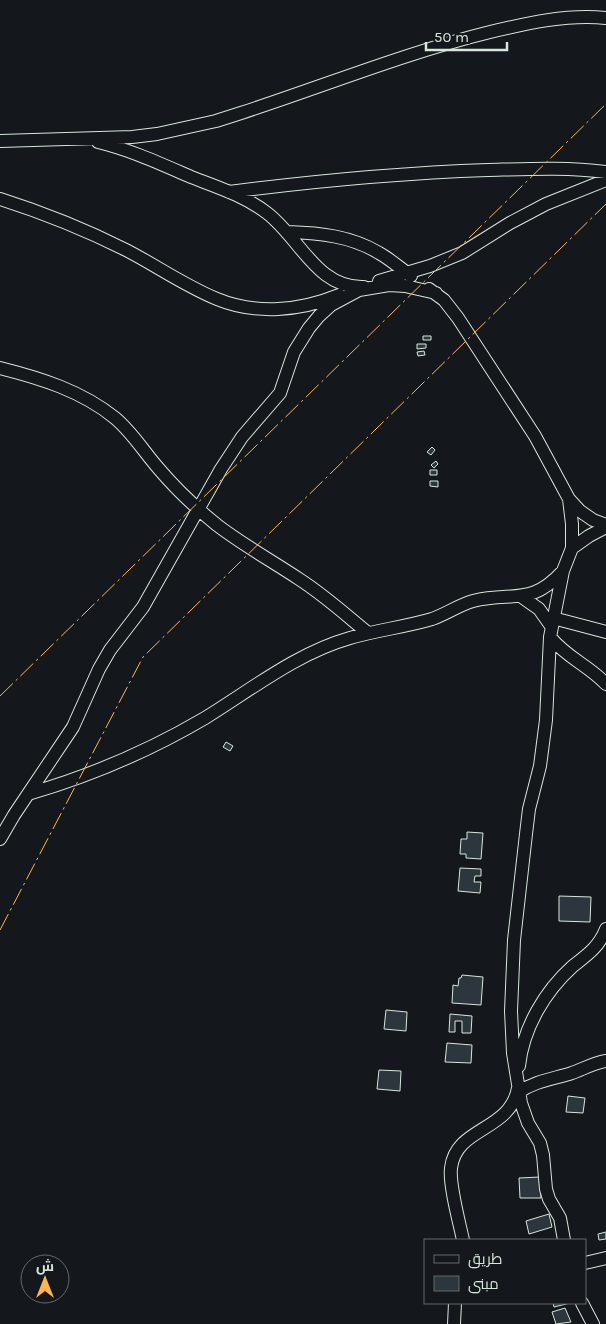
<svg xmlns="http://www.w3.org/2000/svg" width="606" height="1324" viewBox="0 0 606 1324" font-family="Karla,Cairo,sans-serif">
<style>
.building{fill:#2c363c;stroke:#d8e6dc}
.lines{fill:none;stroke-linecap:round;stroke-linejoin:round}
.minor-casing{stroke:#d8e6dc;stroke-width:14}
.minor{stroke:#14181c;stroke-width:12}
.power{stroke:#ffb74d;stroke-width:1;stroke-dasharray:18 4 2.5 4;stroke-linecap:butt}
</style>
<rect width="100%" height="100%" fill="#14181c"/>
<path class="building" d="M 423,336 L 431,336 L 431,340 L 423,340 Z
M 417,344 L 426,344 L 426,348 L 417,349 Z
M 424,351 L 425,355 L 418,356 L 417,352 Z
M 432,447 L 435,450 L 431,455 L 427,452 Z
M 436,461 L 438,464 L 434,468 L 431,465 Z
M 430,470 L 437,470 L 437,475 L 430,475 Z
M 430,481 L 438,481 L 438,487 L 430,486 Z
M 226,742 L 233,746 L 230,751 L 223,747 Z
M 467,832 L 483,833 L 481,859 L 466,858 L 466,854 L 460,854 L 461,839 L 467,839 Z
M 460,868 L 481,869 L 481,876 L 475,876 L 474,882 L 481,882 L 480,893 L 458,891 Z
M 559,896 L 591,897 L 590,922 L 559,921 Z
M 462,975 L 483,977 L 481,1005 L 452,1003 L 453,985 L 458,986 L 459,978 L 461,978 Z
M 386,1010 L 407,1012 L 406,1031 L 384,1029 Z
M 450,1014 L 472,1016 L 471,1033 L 462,1033 L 462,1021 L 455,1021 L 455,1032 L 449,1032 Z
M 447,1043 L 472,1045 L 471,1063 L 445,1062 Z
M 379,1070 L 401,1071 L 400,1091 L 377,1089 Z
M 568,1096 L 585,1098 L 583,1113 L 566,1112 Z
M 540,1177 L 541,1198 L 520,1198 L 519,1178 Z
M 549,1214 L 552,1227 L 529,1234 L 526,1221 Z
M 606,1232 L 606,1239 L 599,1240 L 598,1234 Z
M 553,1303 L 570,1303 L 554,1307 Z
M 565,1308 L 571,1322 L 556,1324 L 552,1312 Z"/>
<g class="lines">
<g class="minor-casing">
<path id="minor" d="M 0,141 L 132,137 L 157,134 L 216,121 L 241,113 C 324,86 405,53 490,32 C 528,23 567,14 606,18
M 98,142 C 131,150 161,164 191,177 C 217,187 245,196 267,213 C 300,238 317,289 364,287
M 229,192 C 315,181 401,173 488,170 C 527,169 567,167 606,172
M 0,199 C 44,213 86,230 126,250 C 157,266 185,286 217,299 C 256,315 300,311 339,295
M 288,232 C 320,233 351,236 379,253 C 390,259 400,268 411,276
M 379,281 L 430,266 L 462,253 L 510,223 L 546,204 L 606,180
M 429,289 L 444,300 L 458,318 L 535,436 L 569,499 L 580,511 L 593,520 L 606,525
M 0,368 C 40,378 82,391 115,418 C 132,432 144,452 159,469 C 176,489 196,508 217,525 C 243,545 272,561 299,579 C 324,595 346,615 368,633
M 572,548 L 589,536 L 606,527
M 522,597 L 539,609 L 551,626
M 553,618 L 606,632
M 550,637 C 567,658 588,665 606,684
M 28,794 C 90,776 149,751 205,718 C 252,689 297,653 350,638 C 377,630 405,627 432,619 C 446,614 459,605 473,601 C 513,591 530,607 563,571
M 0,839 L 14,815 L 73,727 L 99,669 L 110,650 L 143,607 L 221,469 L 242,437 L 280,393 L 294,352 L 309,328 L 319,316 L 331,305 L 359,290 L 389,285 L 405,286 L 436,293
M 519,1066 C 523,1028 545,991 573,966 C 587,955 599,947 606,929
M 519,1092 C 535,1081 553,1079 572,1073 C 583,1069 594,1063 606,1061
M 463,1240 C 459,1221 449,1185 451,1168 C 456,1126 510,1132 518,1088
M 564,1240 L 560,1218 L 549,1199 L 546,1189 L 543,1155 L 540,1143 L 528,1123 L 521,1103 L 513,1053 L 511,1011 L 514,940 L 526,834 L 529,809 L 540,766 L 546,720 L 550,637 L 563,571 L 572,548 L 572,524 L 569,499
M 585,1263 L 606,1258
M 582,1303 L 593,1324
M 454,1324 L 455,1303"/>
</g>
<use href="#minor" class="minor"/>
<path class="power" d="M 0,696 L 606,104
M 0,930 L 143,657 L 606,204"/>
</g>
<rect x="424" y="1239" width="162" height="65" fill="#14181c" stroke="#626a69"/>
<rect x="434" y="1255" width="25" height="8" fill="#14181c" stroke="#626a69"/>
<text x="468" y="1264" font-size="15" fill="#d8e6dc">طريق</text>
<rect x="434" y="1276" width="25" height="15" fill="#2c363c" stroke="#626a69"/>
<text x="468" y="1289" font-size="15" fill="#d8e6dc">مبنى</text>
<g transform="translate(45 1279)"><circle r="24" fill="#14181c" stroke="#626a69"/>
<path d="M0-4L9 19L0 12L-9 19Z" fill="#ffb74d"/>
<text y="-8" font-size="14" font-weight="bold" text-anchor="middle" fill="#d8e6dc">ش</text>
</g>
<path d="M426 42v8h81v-8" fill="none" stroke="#d8e6dc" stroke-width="2.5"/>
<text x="434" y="42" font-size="15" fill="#d8e6dc" stroke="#14181c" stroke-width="4" paint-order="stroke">50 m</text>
</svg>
